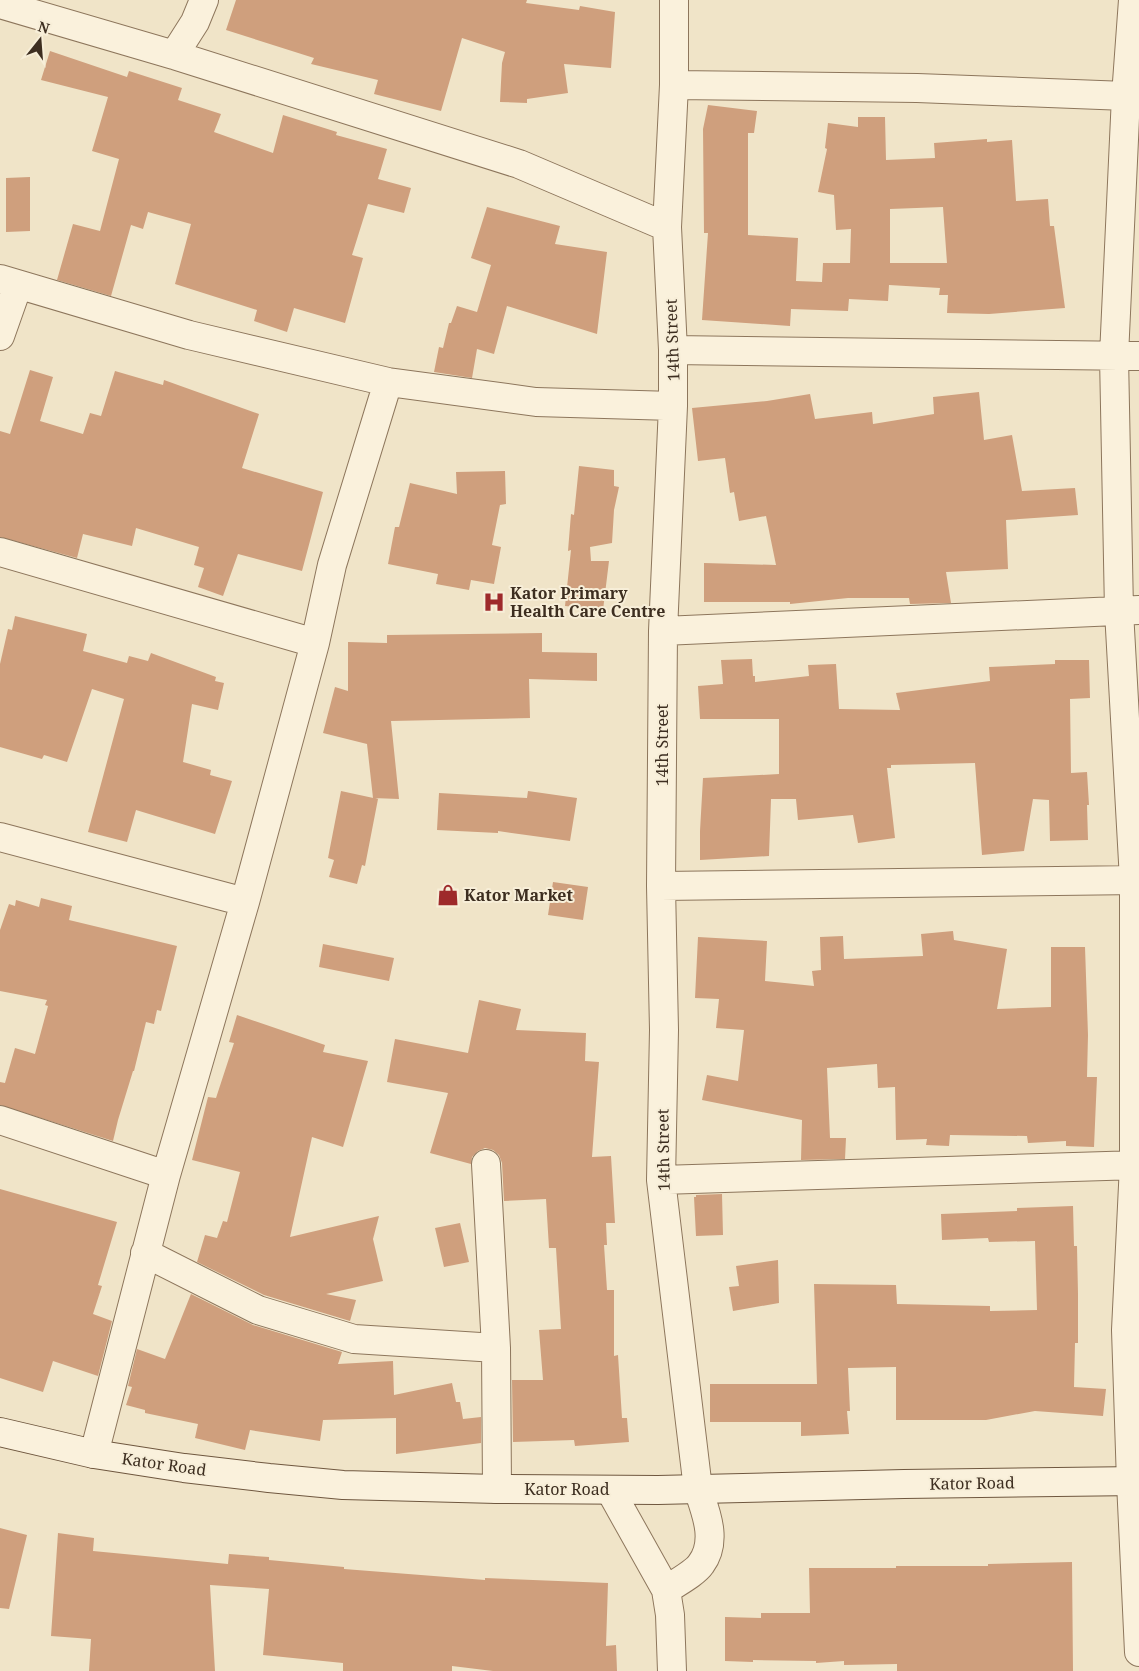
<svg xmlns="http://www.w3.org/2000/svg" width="1139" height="1671" viewBox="0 0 1139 1671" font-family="'Noto Serif',serif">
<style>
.building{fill:#cf9f7d;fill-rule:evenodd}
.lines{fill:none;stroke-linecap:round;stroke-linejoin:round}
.minor-casing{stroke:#8d765c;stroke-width:30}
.secondary-casing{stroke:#6f573f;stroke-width:30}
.minor{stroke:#faf1dc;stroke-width:28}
.secondary{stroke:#faf1dc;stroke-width:28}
.labels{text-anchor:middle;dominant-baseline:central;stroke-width:4;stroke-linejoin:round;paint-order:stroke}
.street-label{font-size:16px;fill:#3d2e20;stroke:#f7eed8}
.poi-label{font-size:16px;font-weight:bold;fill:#3d2e20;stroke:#f7eed8;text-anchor:start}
</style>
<rect width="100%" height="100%" fill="#f0e4c8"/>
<path class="building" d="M 236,0 L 527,0 L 526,3 L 579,10 L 580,6 L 615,12 L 611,68 L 564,64 L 568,93 L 527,99 L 527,103 L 500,102 L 502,63 L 505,52 L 462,38 L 441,111 L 374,94 L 378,80 L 311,64 L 314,58 L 226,30 Z
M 50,51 L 127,77 L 129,71 L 182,88 L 178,100 L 221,114 L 214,132 L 273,153 L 283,115 L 337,132 L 336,135 L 387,149 L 378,179 L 411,188 L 404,213 L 368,204 L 352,255 L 363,258 L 345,323 L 294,308 L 287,332 L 254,321 L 257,310 L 175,284 L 191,224 L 148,212 L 143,229 L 131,225 L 111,296 L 57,280 L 73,224 L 100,231 L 119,159 L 92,151 L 108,97 L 41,80 Z
M 708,105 L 757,111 L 754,133 L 748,133 L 748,235 L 798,238 L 796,281 L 822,282 L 823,263 L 850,263 L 851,229 L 836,230 L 834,195 L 818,192 L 827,149 L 825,148 L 828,123 L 858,127 L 858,117 L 885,117 L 886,160 L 935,158 L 934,143 L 987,139 L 987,142 L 1012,140 L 1016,201 L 1048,199 L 1050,226 L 1054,226 L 1065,308 L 989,314 L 947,313 L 948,295 L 939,295 L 940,288 L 889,285 L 888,301 L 849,299 L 848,311 L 791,309 L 790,326 L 702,320 L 708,233 L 704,233 L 703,129 ZM 943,207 L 947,263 L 890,263 L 890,209 Z
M 30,177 L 30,231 L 6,232 L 6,178 Z
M 487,207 L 560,226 L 555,244 L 607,252 L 597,334 L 507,306 L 494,354 L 477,349 L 472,378 L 434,372 L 439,347 L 443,348 L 449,323 L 451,323 L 457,306 L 477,312 L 491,265 L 471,258 Z
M 30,370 L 53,377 L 40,421 L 83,434 L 90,413 L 101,416 L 115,371 L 163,385 L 164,380 L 259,414 L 242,468 L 323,492 L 302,571 L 238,554 L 223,596 L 198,587 L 204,568 L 194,565 L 199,547 L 136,528 L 132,546 L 83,534 L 77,558 L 0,537 L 0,431 L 10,434 Z
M 979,392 L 984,440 L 1012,435 L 1022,491 L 1075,488 L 1078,515 L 1006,520 L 1008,569 L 946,572 L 951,603 L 910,604 L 909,598 L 848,598 L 790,604 L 790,602 L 704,602 L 704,563 L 776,565 L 766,516 L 739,521 L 734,492 L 730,493 L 725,458 L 698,461 L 692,408 L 767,401 L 810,394 L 815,419 L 872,412 L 873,424 L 934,414 L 933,397 Z
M 579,466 L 614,470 L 614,486 L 619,487 L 614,510 L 612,543 L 590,547 L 591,561 L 609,561 L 603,610 L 565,606 L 571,550 L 568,551 L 571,514 L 574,515 Z
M 505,471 L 506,504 L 500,505 L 492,545 L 501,547 L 494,584 L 471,580 L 469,590 L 436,584 L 438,574 L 388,564 L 395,527 L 399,527 L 410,483 L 457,494 L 456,472 Z
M 15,616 L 87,634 L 83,651 L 127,663 L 129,656 L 148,661 L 151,653 L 216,677 L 215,681 L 224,683 L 218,710 L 192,704 L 183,762 L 211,770 L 210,775 L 232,781 L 215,834 L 136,810 L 127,842 L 88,832 L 124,699 L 92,689 L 67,762 L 44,755 L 42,759 L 0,747 L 0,664 L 8,629 L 12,630 Z
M 542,633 L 542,652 L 597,653 L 597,681 L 529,679 L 530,718 L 391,721 L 399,799 L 373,798 L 367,744 L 323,733 L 335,687 L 348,691 L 348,642 L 387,643 L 387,635 Z
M 752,659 L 753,676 L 755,676 L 755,682 L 809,676 L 808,665 L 836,664 L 839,709 L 900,710 L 896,693 L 990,681 L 989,667 L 1055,664 L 1055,660 L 1089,660 L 1090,698 L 1070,699 L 1071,773 L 1087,772 L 1089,805 L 1087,805 L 1088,840 L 1050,841 L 1049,800 L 1033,799 L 1024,851 L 982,855 L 975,763 L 891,765 L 891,768 L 887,768 L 895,838 L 858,843 L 853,815 L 798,820 L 796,799 L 771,799 L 769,856 L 700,860 L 700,831 L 703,778 L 779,774 L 779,719 L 700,719 L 698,686 L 723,684 L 721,660 Z
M 341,791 L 378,799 L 365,866 L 362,865 L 357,884 L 329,877 L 334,860 L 328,858 Z
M 528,791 L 577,798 L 570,841 L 498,831 L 498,833 L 437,830 L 439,793 L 527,798 Z
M 553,882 L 588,887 L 583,920 L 548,915 Z
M 41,898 L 72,906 L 69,920 L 177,946 L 161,1011 L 157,1010 L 154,1024 L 146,1022 L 134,1071 L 133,1071 L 118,1120 L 113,1141 L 0,1105 L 0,1082 L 5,1083 L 15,1048 L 35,1054 L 48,1006 L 45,1005 L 47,1000 L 0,991 L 0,930 L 9,904 L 15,906 L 16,900 L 39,907 Z
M 953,931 L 954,940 L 1007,949 L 997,1009 L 1051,1007 L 1051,947 L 1085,947 L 1088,1035 L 1087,1077 L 1097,1077 L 1094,1147 L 1066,1146 L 1066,1141 L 1028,1143 L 1027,1136 L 950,1135 L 949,1146 L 926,1145 L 927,1139 L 896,1140 L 895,1087 L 878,1088 L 877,1064 L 827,1068 L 830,1138 L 846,1138 L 845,1159 L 801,1160 L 802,1120 L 702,1100 L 707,1075 L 738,1081 L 744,1030 L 716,1028 L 719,999 L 695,998 L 698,937 L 767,941 L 765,981 L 814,986 L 812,971 L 821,970 L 820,937 L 843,936 L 844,959 L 923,956 L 921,934 Z
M 323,944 L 394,958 L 389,981 L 319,967 Z
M 479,1000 L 521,1009 L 516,1030 L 586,1033 L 585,1061 L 599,1062 L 592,1157 L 611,1156 L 615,1223 L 606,1223 L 607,1245 L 604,1245 L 607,1290 L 614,1290 L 614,1356 L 618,1355 L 622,1418 L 627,1418 L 629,1442 L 575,1446 L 574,1440 L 513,1442 L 512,1380 L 543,1380 L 539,1330 L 561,1329 L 556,1248 L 549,1248 L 546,1199 L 504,1201 L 502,1163 L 499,1155 L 493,1150 L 485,1148 L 478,1151 L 472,1157 L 471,1164 L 430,1153 L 448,1093 L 387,1082 L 395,1039 L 468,1053 Z
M 237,1015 L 325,1045 L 323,1052 L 368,1061 L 343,1147 L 312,1137 L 290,1237 L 379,1216 L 373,1239 L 383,1281 L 326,1294 L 356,1300 L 350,1321 L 264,1295 L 197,1262 L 205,1235 L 217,1238 L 223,1221 L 227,1222 L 240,1172 L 192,1160 L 208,1097 L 216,1098 L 234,1043 L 229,1042 Z
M 0,1189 L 117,1222 L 98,1285 L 102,1286 L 93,1314 L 112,1321 L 98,1376 L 53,1361 L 43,1392 L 0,1378 Z
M 722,1194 L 723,1235 L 696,1236 L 694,1197 L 696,1197 L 696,1195 Z
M 1073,1206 L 1074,1246 L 1077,1246 L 1078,1294 L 1078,1343 L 1075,1343 L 1074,1387 L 1106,1389 L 1103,1416 L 1035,1411 L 986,1420 L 896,1420 L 896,1367 L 848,1368 L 850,1411 L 847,1411 L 849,1434 L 801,1436 L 801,1422 L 710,1422 L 710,1384 L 817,1384 L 814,1284 L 896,1285 L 897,1304 L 990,1306 L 990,1311 L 1037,1310 L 1035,1241 L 989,1242 L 988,1238 L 942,1240 L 941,1214 L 1017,1211 L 1017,1208 Z
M 460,1223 L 469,1262 L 444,1267 L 435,1228 Z
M 778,1260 L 779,1303 L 733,1311 L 729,1287 L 739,1286 L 736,1266 Z
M 191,1294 L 253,1325 L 342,1352 L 338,1364 L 393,1361 L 394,1395 L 452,1383 L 456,1402 L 460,1402 L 463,1419 L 481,1417 L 481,1443 L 396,1454 L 396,1418 L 323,1420 L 320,1441 L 250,1430 L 245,1450 L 195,1438 L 198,1424 L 145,1413 L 145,1410 L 126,1405 L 132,1387 L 128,1386 L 137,1349 L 165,1359 Z
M 0,1528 L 27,1535 L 9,1609 L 0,1608 Z
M 58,1533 L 94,1538 L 93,1551 L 228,1564 L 229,1554 L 269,1557 L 269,1560 L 344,1567 L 344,1569 L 485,1580 L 485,1578 L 608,1583 L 606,1646 L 616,1645 L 617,1671 L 493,1671 L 452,1666 L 452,1671 L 343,1671 L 343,1663 L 263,1655 L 269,1589 L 210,1585 L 215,1671 L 89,1671 L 91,1639 L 51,1636 Z
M 1072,1562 L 1073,1671 L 897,1671 L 897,1664 L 844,1665 L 844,1661 L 816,1663 L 816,1661 L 753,1660 L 753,1662 L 725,1661 L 725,1617 L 761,1618 L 761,1613 L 810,1613 L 809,1568 L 896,1568 L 896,1566 L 988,1566 L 988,1564 Z"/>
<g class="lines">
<g class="minor-casing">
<path id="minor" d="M 1133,0 L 1126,96 L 1114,356 L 1119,611 L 1134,880 L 1134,1165 L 1126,1330 L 1131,1482 L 1139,1652
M 0,4 L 174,55 L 519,164 L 667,227
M 174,55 L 195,22 L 204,0
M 674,85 L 917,88 L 1126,96
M 0,279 L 189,335 L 388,382 L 536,402 L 673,406
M 0,336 L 18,285
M 673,350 L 1139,356
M 0,552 L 315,643
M 663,631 L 1139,610
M 0,837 L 245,902
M 661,886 L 1139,880
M 0,1120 L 166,1175
M 486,1164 L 496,1348 L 497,1489
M 661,1180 L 1139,1165
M 145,1253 L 258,1310 L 354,1339 L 496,1348
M 94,1454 L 166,1175 L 245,902 L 315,643 L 332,565 L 388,382
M 610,1490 L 666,1590 L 670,1615 L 672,1671
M 666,1590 C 676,1583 695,1573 701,1564 C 718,1541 706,1513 698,1489 L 661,1180 L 664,1030 L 661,886 L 663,631 L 673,406 L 673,350 L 667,227 L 674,85 L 674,0"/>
</g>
<g class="secondary-casing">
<path id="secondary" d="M 0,1432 L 94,1454 L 184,1468 L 269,1478 L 343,1485 L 497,1489 L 658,1490 L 904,1484 L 1139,1481"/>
</g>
<use href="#minor" class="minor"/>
<use href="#secondary" class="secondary"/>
</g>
<defs>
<g id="hospital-bare" transform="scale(1.725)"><path d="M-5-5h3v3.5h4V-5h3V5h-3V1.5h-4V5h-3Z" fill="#9e2a2b" stroke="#f7eed8" stroke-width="2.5" paint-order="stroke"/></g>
<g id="shop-bare" transform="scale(1.725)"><path d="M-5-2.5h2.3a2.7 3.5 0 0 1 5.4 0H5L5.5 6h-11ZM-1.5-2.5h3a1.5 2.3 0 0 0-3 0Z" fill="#9e2a2b" stroke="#f7eed8" stroke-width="2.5" paint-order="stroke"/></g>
</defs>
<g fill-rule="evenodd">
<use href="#hospital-bare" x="494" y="602"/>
<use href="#shop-bare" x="448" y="895"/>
</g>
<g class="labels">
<g class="street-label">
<text transform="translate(672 340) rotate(-92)">14th Street</text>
<text transform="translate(662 745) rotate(-90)">14th Street</text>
<text transform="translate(663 1150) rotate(-91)">14th Street</text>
<text transform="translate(164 1464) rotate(8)">Kator Road</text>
<text transform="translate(972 1483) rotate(-1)">Kator Road</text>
<text x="567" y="1489">Kator Road</text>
</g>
<g class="poi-label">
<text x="510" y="593">Kator Primary<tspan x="510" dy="18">Health Care Centre</tspan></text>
<text x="464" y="895">Kator Market</text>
</g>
</g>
<g transform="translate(40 40) rotate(17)" stroke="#f7eed8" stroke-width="4" paint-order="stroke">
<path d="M0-4L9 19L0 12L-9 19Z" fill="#3d2e20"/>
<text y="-8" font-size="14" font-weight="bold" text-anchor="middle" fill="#3d2e20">N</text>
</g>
</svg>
